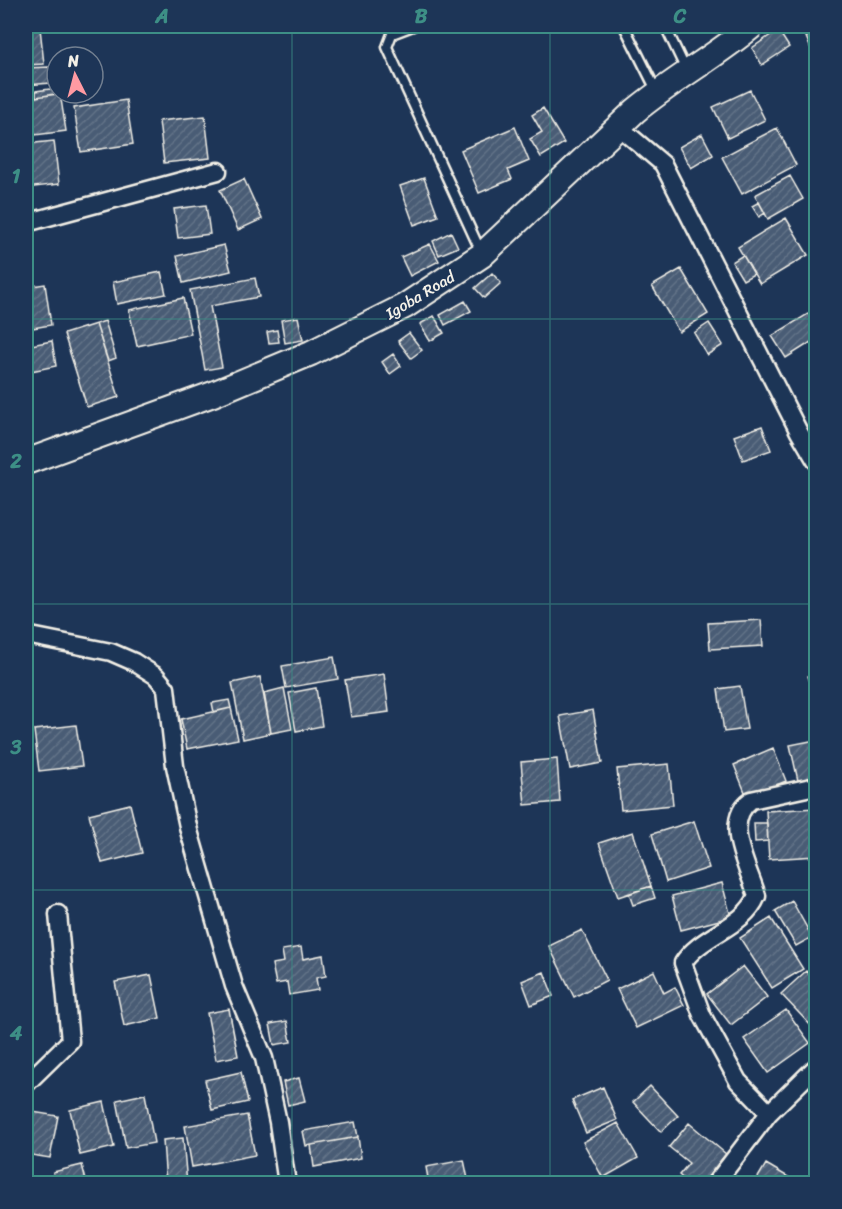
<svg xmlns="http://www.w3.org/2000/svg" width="842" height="1209" viewBox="0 0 842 1209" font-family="Sriracha,sans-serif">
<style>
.building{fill:url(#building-hatch);stroke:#f4f1e8;stroke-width:1.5}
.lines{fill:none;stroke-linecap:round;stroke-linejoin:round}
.lane-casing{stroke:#f4f1e8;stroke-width:13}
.street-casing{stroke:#f4f1e8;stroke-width:21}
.secondary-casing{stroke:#f4f1e8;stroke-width:28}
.lane{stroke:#1d3557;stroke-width:8}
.street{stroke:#1d3557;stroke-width:16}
.secondary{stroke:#1d3557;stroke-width:24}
.grid{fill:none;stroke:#3d8f86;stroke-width:1.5;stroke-opacity:0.55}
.labels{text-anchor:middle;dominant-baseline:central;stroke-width:4.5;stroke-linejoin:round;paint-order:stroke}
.street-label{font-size:16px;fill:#f4f1e8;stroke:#1d3557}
.neatline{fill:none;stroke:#3d8f86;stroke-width:2}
.grid-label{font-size:20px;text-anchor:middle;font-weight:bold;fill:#3d8f86}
</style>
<defs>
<pattern id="building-hatch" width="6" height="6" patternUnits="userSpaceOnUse" patternTransform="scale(1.5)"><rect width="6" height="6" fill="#485b74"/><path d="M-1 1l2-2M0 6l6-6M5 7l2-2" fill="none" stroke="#637388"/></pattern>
</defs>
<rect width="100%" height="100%" fill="#1d3557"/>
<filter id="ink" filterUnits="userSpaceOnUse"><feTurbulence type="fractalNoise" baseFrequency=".0167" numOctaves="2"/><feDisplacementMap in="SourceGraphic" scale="12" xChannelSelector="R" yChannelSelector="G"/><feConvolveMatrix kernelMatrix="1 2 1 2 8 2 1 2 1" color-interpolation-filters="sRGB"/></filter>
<g filter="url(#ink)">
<path class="building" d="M 801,26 L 816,26 L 816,28 L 807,34 Z
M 40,28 L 44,64 L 26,65 L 26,29 Z
M 778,30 L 789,47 L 762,65 L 752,48 Z
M 816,33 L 816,61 L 806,37 Z
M 50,67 L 51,83 L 26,85 L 26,68 Z
M 57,88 L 57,94 L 36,97 L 36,91 Z
M 750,90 L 765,120 L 728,138 L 713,107 Z
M 60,93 L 66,131 L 35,135 L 30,98 Z
M 126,100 L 133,144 L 81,152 L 74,108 Z
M 543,108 L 564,143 L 541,157 L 530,139 L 542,132 L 532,115 Z
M 205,116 L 210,158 L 164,163 L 159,121 Z
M 515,127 L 529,161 L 508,170 L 512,179 L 479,193 L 461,150 Z
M 777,128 L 796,165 L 742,194 L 722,157 Z
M 702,134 L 713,155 L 691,168 L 679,147 Z
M 54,141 L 59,184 L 26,188 L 26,144 Z
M 790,176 L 803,199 L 768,219 L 755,195 Z
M 424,178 L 438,216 L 414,225 L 400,186 Z
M 244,179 L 262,219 L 238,230 L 220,190 Z
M 759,202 L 765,213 L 759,217 L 752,206 Z
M 206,205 L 210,234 L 178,238 L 174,209 Z
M 786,218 L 808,255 L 760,284 L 738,247 Z
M 451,232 L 458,247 L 439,255 L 433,241 Z
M 430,244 L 439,261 L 410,276 L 401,257 Z
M 224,245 L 231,271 L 183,283 L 177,256 Z
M 743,255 L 754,274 L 743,280 L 732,262 Z
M 681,269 L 708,314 L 679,332 L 652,286 Z
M 161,272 L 166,294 L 117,304 L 113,282 Z
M 492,273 L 501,283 L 484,298 L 475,288 Z
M 255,278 L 259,297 L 210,306 L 222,367 L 205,370 L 190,290 Z
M 45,284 L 51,325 L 26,329 L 26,287 Z
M 183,298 L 191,334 L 137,346 L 129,310 Z
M 465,301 L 471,311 L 445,325 L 440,315 Z
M 816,309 L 816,339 L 786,358 L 772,336 Z
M 434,316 L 444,333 L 430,341 L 420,324 Z
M 298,317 L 303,340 L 285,343 L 281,320 Z
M 105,321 L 116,358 L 108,361 L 96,324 Z
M 709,323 L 723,345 L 707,355 L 694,333 Z
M 96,324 L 119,397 L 87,407 L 64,334 Z
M 277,330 L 279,342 L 269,343 L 267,332 Z
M 409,333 L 422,350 L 411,358 L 398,341 Z
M 52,341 L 56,366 L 26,372 L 26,346 Z
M 393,354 L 401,366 L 390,374 L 382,362 Z
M 762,426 L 771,450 L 743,460 L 734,436 Z
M 761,620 L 763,646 L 710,649 L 708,623 Z
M 334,657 L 338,679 L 286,688 L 282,666 Z
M 384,674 L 389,712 L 351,717 L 345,680 Z
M 816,674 L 816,700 L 808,676 Z
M 260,677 L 271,733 L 243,739 L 232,683 Z
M 740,686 L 747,729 L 724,732 L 718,689 Z
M 284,688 L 292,729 L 271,733 L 264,693 Z
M 316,688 L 322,726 L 296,731 L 289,693 Z
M 229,700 L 231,708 L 214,712 L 212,703 Z
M 231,708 L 238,739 L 187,749 L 181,719 Z
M 593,710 L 602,763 L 570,769 L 560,716 Z
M 76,725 L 82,766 L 39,771 L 34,730 Z
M 816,740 L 816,781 L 799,785 L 790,745 Z
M 773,748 L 786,781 L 747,797 L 734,765 Z
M 557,759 L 560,802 L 525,805 L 521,762 Z
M 669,764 L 673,805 L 621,810 L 617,769 Z
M 130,804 L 142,853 L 102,863 L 89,814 Z
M 816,808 L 816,856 L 769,859 L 766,811 Z
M 694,821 L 709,868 L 666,882 L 652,834 Z
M 754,823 L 767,823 L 768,841 L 755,842 Z
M 633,832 L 651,886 L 618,897 L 599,843 Z
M 722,883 L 731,917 L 681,930 L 672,896 Z
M 651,886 L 655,898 L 633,905 L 629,894 Z
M 792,901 L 812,937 L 796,946 L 775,911 Z
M 771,918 L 803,969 L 772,988 L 740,938 Z
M 582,930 L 607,980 L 574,997 L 549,946 Z
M 301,947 L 303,959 L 323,955 L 326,976 L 316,978 L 318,990 L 289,995 L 287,982 L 276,984 L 272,964 L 284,962 L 282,950 Z
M 743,966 L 767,997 L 731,1025 L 707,994 Z
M 654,971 L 664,993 L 675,987 L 684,1005 L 636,1028 L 617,989 Z
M 806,971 L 816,982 L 816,1031 L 781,994 Z
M 544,972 L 553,996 L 531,1005 L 522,981 Z
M 151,975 L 160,1018 L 124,1026 L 115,982 Z
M 229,1009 L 238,1056 L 216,1060 L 207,1013 Z
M 786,1010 L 810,1043 L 768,1073 L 744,1039 Z
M 287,1021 L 291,1042 L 274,1045 L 270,1024 Z
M 241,1072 L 248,1102 L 212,1110 L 205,1080 Z
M 299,1078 L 305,1101 L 288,1105 L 283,1082 Z
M 650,1086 L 678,1116 L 661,1132 L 633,1102 Z
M 603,1087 L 617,1120 L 586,1133 L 572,1100 Z
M 145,1094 L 154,1143 L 126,1148 L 117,1100 Z
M 104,1102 L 114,1147 L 80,1155 L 70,1110 Z
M 26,1111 L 58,1116 L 50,1158 L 26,1154 Z
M 247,1115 L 255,1155 L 192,1167 L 185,1126 Z
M 355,1122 L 358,1137 L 306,1146 L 303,1131 Z
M 618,1123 L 638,1158 L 603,1178 L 583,1142 Z
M 689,1123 L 726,1154 L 702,1184 L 689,1184 L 679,1175 L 689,1163 L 669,1147 Z
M 358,1137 L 361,1158 L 314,1167 L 311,1145 Z
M 183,1138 L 187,1184 L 166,1184 L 163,1140 Z
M 464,1160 L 469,1184 L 429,1184 L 426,1167 Z
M 766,1164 L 800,1184 L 754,1184 Z
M 82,1165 L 87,1184 L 56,1184 L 53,1172 Z"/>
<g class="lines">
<g class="lane-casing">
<path id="lane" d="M 413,26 L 392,34 L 387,47 L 481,252
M 624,26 L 657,92
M 665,26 L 686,70"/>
</g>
<g class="street-casing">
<path id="street" d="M 618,126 L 663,164 L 799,432 L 816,461
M 26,223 L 218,171
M 26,635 L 111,652 L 134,662 L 156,676 L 166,688 L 175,766 L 189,831 L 234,986 L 264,1058 L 278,1122 L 287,1184
M 26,1084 L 70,1041 L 58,914
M 769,1113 L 738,1081 L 702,1015 L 683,963 C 700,935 744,928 757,896 C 749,868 721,822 751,800 L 816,786
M 715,1184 L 769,1113 L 816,1067"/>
</g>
<g class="secondary-casing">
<path id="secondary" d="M 26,462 L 213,394 L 311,353 L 405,306 L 482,255 L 635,111 C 672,80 715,57 752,26"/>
</g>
<use href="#lane" class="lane"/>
<use href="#street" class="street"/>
<use href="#secondary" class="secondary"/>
</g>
</g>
<path class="grid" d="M 292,26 L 292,1184M 550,26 L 550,1184M 26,319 L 816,319M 26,604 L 816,604M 26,890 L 816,890"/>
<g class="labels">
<g class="street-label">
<text transform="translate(420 295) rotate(-31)">Igoba Road</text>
</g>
</g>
<rect width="842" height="1209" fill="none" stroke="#1d3557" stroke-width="66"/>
<g transform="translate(75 75) rotate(354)"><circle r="28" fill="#1d3557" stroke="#738091" stroke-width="1.5"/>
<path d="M0-4.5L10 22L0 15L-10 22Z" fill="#ff9aa2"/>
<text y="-9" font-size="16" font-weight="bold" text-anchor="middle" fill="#f4f1e8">N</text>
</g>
<rect x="33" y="33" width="776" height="1143" class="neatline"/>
<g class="grid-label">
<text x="162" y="23">A</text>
<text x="421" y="23">B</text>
<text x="680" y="23">C</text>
<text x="16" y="183">1</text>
<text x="16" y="468">2</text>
<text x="16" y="754">3</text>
<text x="16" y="1040">4</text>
</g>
</svg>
